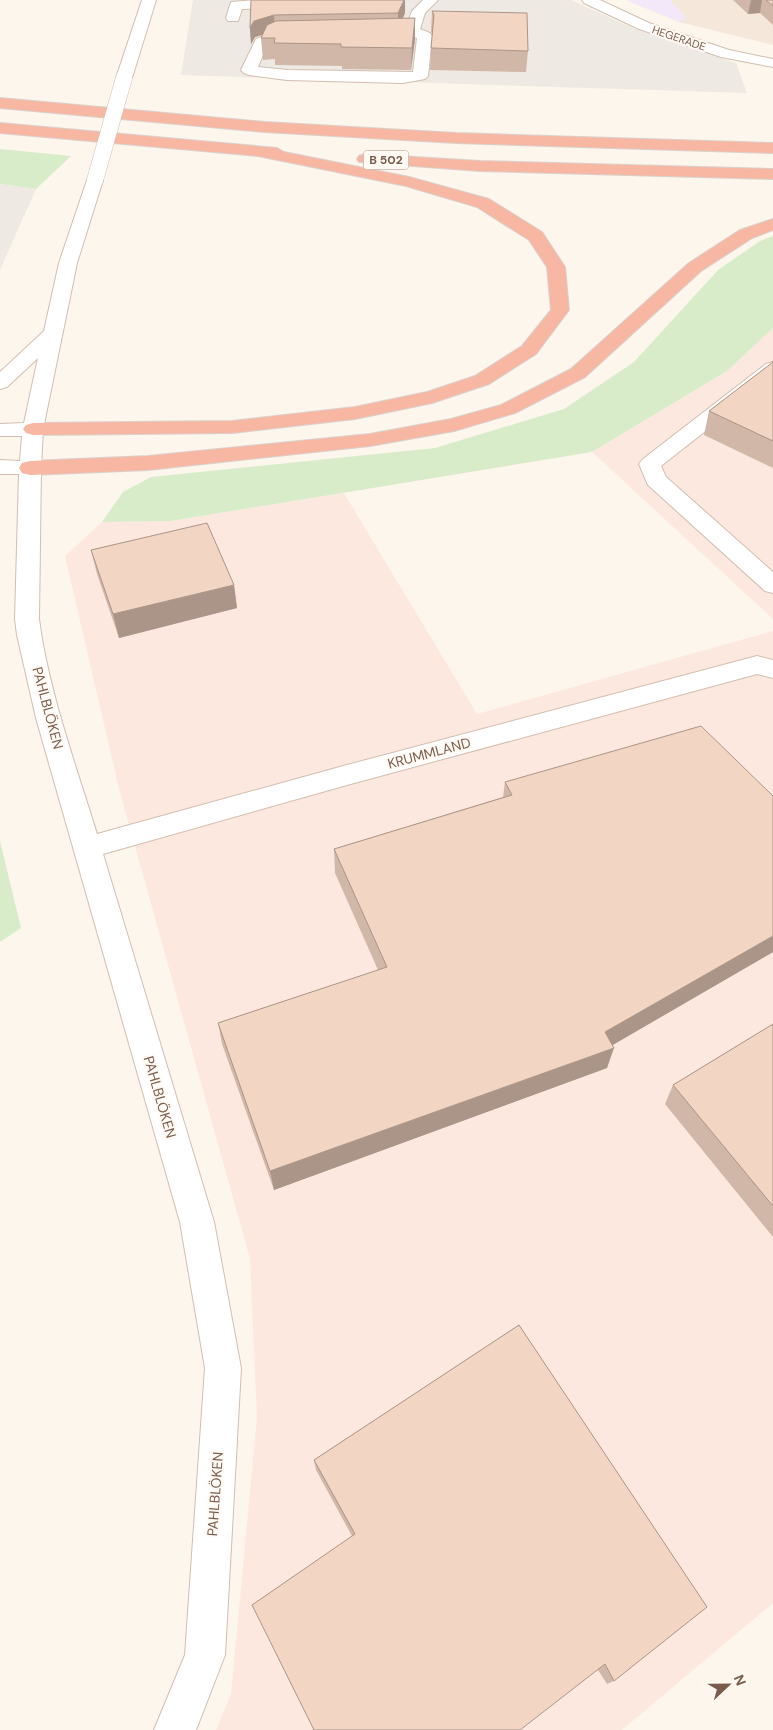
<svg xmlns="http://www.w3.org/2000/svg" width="773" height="1730" viewBox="0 0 773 1730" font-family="'DM Sans',sans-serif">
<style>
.residential{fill:#f5e8da}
.commercial{fill:#fde8e0}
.industrial{fill:#efe9e4}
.education{fill:#f3e8fa}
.green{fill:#d8ecc9}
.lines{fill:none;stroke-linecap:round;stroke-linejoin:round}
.minor-casing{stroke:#d1beb0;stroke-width:2}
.highway-casing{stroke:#dad1cd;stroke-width:2}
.minor{fill:#fff;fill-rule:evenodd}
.highway{fill:#f7b7a3;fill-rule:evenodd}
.minor-bridge-casing{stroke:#d1beb0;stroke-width:17;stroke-linecap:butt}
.minor-bridge{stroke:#fff;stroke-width:16}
.wall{fill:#d1b7a8}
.shaded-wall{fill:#aa9588}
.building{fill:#f3d5c3;stroke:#aa9588}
.labels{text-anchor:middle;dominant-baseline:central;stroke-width:4;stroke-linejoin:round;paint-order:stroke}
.far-street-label{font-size:11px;fill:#7a5c4d;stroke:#fffaf3}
.shield{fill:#fffaf3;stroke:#a28b7f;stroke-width:1}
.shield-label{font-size:12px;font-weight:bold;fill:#7a5c4d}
.street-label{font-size:14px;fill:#7a5c4d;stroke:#fffaf3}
</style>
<rect width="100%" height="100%" fill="#fdf6ec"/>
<path class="residential" d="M 626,0 L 773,0 L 773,45 L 679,22 Z"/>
<path class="commercial" d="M 773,328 L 773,619 L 592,452 L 727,371 Z
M 344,493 L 477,714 L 773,631 L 773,1603 L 622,1730 L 216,1730 L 231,1694 L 257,1417 L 250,1259 L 119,789 L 65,556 L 102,522 L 171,521 Z"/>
<path class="industrial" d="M 193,0 L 571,0 L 635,29 L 736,63 L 747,93 L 181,75 Z
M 0,184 L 36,189 L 0,270 Z"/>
<path class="education" d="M 626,0 L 670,0 L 687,18 L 679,22 Z"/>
<path class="green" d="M 0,149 L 71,156 L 36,189 L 0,184 Z
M 773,236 L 773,328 L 727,371 L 592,452 L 171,521 L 102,522 L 123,492 L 151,477 L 435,448 L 564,409 L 634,362 L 718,270 L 760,241 Z
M 0,841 L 21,928 L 0,942 Z"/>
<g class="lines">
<g class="minor-casing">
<path id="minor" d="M 142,0 L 156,0 L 132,78 L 129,81 L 119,81 L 116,78 Z
M 257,0 L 292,0 L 294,3 L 287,7 L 242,9 L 238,21 L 228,21 L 226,18 L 231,2 Z
M 423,0 L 438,0 L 425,13 L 420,29 L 430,33 L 432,36 L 428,76 L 425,79 L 403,83 L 287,80 L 249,75 L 244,73 L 241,70 L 256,39 C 271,33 288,30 304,34 L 306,37 L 304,40 L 277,41 L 267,45 L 258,67 L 287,70 L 413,72 L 417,38 C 406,34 393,42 380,39 L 378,36 L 380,33 L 406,28 L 412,11 Z
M 582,0 L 600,0 L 649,23 L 729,50 L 773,59 L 773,67 L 721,57 L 639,29 L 584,3 Z
M 95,175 L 101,176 L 103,180 L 77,263 L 43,429 L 41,468 L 39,619 C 48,689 76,766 97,834 L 347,765 L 757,656 L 773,660 L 773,678 L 757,674 L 347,785 L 103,854 L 214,1222 L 241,1368 L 225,1655 L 196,1730 L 154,1730 L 185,1655 L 205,1368 L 180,1222 L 36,718 L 17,635 L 15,619 L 19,474 L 0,474 L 0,460 L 20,461 L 22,436 L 0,436 L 0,424 L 24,423 L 38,358 L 7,387 L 0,389 L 0,372 L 44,331 L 59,263 L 87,180 L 89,176 Z
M 773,362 L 773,378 L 661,466 L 666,477 L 773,572 L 773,593 L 765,591 L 648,485 L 639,464 L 643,459 L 766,364 Z"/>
</g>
<g class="highway-casing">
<path id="highway" d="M 0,98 L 265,122 L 456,133 L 773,143 L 773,153 L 456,143 L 265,132 L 0,108 Z
M 0,123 L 277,148 L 284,152 L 409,177 L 489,199 L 542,232 L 565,267 L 569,310 L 536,354 L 489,384 L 432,403 L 355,419 L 232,433 L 33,435 L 26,433 L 23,429 L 26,425 L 33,423 L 232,421 L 355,407 L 427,392 L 475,376 L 522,346 L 551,310 L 547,267 L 529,240 L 477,207 L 406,186 L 258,156 L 0,133 Z
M 365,154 L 480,161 L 773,169 L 773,179 L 480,171 L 359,162 L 357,159 L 359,156 Z
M 773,219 L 773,230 L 752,238 L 701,271 L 585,377 L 515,413 L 454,431 L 370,446 L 148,470 L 30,475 L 22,473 L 19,468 L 22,463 L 30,461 L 148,456 L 370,434 L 451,419 L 501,405 L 571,369 L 689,263 L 740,230 Z"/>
</g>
<use href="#minor" class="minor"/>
<use href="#highway" class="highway"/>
<g class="minor-bridge-casing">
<path id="minor-bridge" d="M 95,180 L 124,78"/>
</g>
<use href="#minor-bridge" class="minor-bridge"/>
</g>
<path class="wall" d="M 251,0 L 405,13 L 403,18 L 415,18 L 415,39 L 411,70 L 342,69 L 342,66 L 275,65 L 275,59 L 263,60 L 261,38 L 263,35 L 255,37 L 251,44 L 250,28 Z
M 733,0 L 773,0 L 773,25 L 760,13 L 748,14 Z
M 432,11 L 528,51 L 526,72 L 430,70 L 431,48 L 433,34 L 431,32 Z
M 773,362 L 773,468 L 704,435 L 709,411 Z
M 91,550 L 234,585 L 237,608 L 119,638 L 97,574 Z
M 505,782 L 773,796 L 773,952 L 612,1045 L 607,1068 L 274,1190 L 222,1044 L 218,1023 L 378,970 L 335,873 L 334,849 L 503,797 Z
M 773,1024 L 773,1237 L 665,1104 L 673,1085 Z
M 519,1325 L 614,1681 L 607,1684 L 598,1670 L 352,1536 L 316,1470 L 314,1460 Z"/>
<path class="shaded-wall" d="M 404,0 L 405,0 L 405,13 L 398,29 L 398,13 Z
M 751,0 L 762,0 L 760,13 L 748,14 Z
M 274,15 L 275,31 L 255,37 L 251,44 L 250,28 L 254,21 Z
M 415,18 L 415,39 L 411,70 L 412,48 Z
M 234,585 L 237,608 L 119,638 L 113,614 Z
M 773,936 L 773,952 L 599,1053 L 605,1032 Z
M 614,1048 L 607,1068 L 274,1190 L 270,1171 Z"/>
<path class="building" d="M 251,0 L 404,0 L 398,13 L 274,15 L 254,21 L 250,28 Z
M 766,0 L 773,0 L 773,6 Z
M 432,11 L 527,13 L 528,51 L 431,48 L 434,15 Z
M 415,18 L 412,48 L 341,47 L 341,44 L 274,43 L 275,38 L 261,38 L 267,25 L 276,21 Z
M 773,362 L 773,441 L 709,411 Z
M 207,523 L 234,585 L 113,614 L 91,550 Z
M 701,726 L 773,796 L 773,936 L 605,1032 L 614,1048 L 270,1171 L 218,1023 L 387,967 L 334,849 L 512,795 L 505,782 Z
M 773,1024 L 773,1206 L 673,1085 Z
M 519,1325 L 707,1607 L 614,1681 L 605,1664 L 520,1730 L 314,1730 L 252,1605 L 355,1534 L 314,1460 Z"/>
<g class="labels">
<g class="far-street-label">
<text transform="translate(679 38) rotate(19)">HEGERADE</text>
</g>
<rect class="shield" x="363.5" y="150.5" width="45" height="19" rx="4"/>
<g class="shield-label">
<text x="386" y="160">B 502</text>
</g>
<g class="street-label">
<text transform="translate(48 708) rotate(75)">PAHLBLÖKEN</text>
<text transform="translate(429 753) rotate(-15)">KRUMMLAND</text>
<text transform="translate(160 1097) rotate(74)">PAHLBLÖKEN</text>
<text transform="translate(215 1494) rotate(-86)">PAHLBLÖKEN</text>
</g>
</g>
<g transform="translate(728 1685) rotate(68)" stroke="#fffaf3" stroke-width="4" paint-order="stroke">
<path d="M0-4L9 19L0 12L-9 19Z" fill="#7a5c4d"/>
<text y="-8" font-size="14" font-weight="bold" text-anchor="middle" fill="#7a5c4d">N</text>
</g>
</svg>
